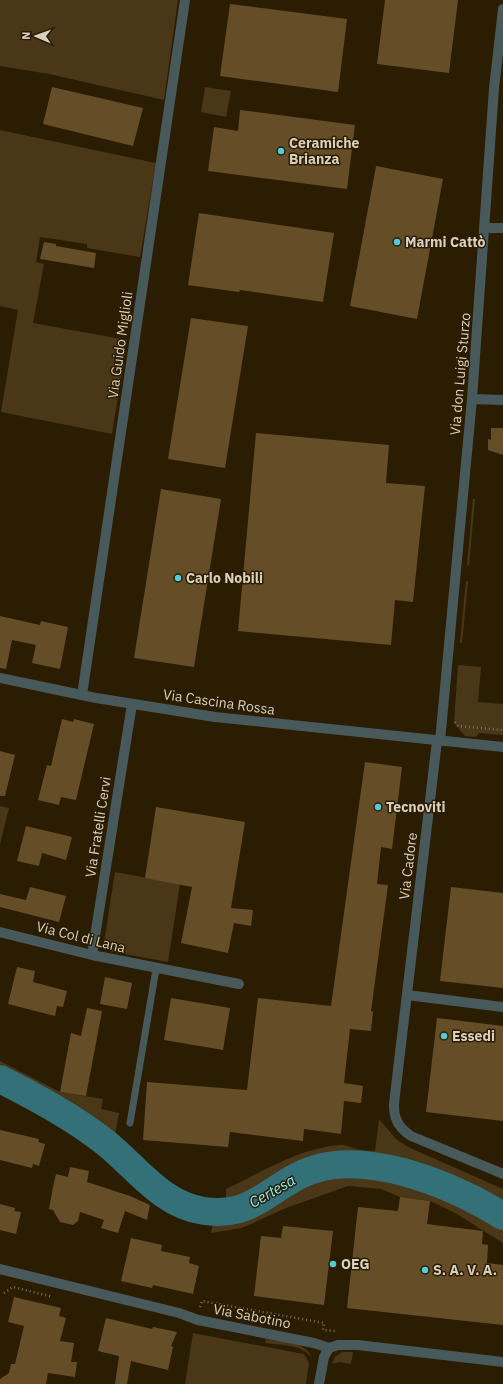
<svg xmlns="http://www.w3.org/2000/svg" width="503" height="1384" viewBox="0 0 503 1384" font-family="'IBM Plex Sans',sans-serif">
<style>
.green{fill:#4a3717}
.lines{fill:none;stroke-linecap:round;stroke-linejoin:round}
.river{stroke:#337077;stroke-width:28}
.building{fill:#654e27}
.path{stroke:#7c705b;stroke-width:2.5;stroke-dasharray:1 3;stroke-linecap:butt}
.lane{stroke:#48595b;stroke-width:7}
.street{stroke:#48595b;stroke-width:10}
.poi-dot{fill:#52cbd8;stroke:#2b1d02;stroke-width:1.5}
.labels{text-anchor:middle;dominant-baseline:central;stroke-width:3;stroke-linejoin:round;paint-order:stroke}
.poi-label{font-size:14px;font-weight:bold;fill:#dad0c1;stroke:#2b1d02;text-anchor:start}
.street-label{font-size:14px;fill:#dad0c1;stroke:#2b1d02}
.water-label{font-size:15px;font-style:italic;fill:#8ceffa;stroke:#2b1d02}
</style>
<rect width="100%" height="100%" fill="#2b1d02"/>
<path class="green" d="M 0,0 L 178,0 L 164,100 L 49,74 L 0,66 Z
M 205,87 L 231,91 L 226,117 L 201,112 Z
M 0,130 L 156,163 L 140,257 L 87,248 L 87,244 L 40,237 L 36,262 L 44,264 L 33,323 L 127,340 L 112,434 L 1,412 L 18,310 L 0,306 Z
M 473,499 L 475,499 L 469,566 L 467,565 Z
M 466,581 L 468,581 L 462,643 L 460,643 Z
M 458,665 L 481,667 L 478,702 L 503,704 L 503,735 L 479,733 L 476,737 L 465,736 L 454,723 Z
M 0,806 L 9,808 L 0,844 Z
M 115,872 L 180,884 L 168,962 L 109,951 L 104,943 Z
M 0,1061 L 60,1092 L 103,1099 L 101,1109 L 119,1113 L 114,1140 C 80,1109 40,1091 0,1071 Z
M 379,1119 L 396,1139 L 408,1147 L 503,1189 L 503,1209 C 463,1185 387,1153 340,1156 C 324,1156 307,1161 292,1167 C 283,1171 279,1177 271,1184 C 255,1197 234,1200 214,1201 L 226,1198 L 226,1189 C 262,1172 299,1148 340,1145 C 347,1145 350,1147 357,1149 C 362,1151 370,1150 375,1151 Z
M 331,1170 C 375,1166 468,1198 503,1224 L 503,1243 L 455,1213 L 430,1201 L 400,1197 L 381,1189 L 348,1186 L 286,1208 L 242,1228 L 211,1233 L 213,1221 L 231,1219 L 256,1209 L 300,1180 Z
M 193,1333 L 304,1354 L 309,1363 L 306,1384 L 185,1384 Z
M 266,1339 C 282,1342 307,1341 312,1359 C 304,1344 280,1345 265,1343 Z
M 342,1352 L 353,1352 L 351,1364 L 339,1362 L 332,1364 L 330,1368 L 335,1357 Z"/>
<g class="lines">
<path class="river" d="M 0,1079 C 37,1098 73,1117 106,1143 C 137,1168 162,1205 204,1211 C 250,1217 264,1193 300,1175 C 359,1145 451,1184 503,1216"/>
</g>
<path class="building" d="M 385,0 L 458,0 L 449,73 L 377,64 Z
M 230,4 L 347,19 L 338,92 L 220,76 Z
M 52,87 L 143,108 L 133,146 L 43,124 Z
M 240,110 L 355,125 L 347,189 L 208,171 L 214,127 L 238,131 Z
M 376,166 L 443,179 L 417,319 L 350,306 Z
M 199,213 L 334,233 L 323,302 L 240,290 L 239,292 L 188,285 Z
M 44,242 L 56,244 L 56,246 L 96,253 L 94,268 L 40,259 Z
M 191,318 L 248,326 L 225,468 L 168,459 Z
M 491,428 L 503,428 L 503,455 L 488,450 L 488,439 L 491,440 Z
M 256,433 L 389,445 L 386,483 L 425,486 L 413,602 L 395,600 L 391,645 L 238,631 Z
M 161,489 L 221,499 L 194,667 L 134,658 Z
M 0,616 L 40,625 L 41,621 L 68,627 L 60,669 L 32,663 L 36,645 L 12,640 L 6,669 L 0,668 Z
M 62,719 L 73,722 L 74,719 L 94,724 L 76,800 L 61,797 L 59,805 L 38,800 L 47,765 L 51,766 Z
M 0,751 L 15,755 L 5,796 L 0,796 Z
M 365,762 L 402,767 L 392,849 L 381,847 L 377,884 L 388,885 L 371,1011 L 373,1012 L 371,1031 L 350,1029 L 344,1083 L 363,1086 L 361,1103 L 344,1101 L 341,1134 L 304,1129 L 303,1141 L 230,1132 L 228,1147 L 143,1140 L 147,1082 L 247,1090 L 258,998 L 331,1006 Z
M 156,807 L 245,822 L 231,908 L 253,910 L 251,926 L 234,923 L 228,953 L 181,943 L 192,887 L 145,878 Z
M 26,826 L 72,837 L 66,860 L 42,853 L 39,866 L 17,861 Z
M 30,887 L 66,896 L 59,922 L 0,907 L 0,894 L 26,900 Z
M 451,887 L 503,893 L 503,988 L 440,981 Z
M 17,967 L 35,971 L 33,982 L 67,991 L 63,1007 L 57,1006 L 55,1016 L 8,1004 Z
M 105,977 L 132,983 L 127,1009 L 100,1004 Z
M 171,998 L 230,1008 L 223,1050 L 164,1040 Z
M 87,1008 L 102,1011 L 86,1096 L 60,1092 L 71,1033 L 81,1036 Z
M 437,1018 L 503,1026 L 503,1121 L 426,1112 Z
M 0,1130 L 39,1139 L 38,1142 L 45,1144 L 39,1166 L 33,1164 L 32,1168 L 0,1160 Z
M 70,1167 L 89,1171 L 87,1182 L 130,1196 L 150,1205 L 147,1220 L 125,1211 L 118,1233 L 101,1228 L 104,1220 L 80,1212 L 78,1221 L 73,1225 L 60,1222 L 53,1210 L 49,1209 L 53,1187 L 56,1174 L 68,1177 Z
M 400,1197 L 430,1201 L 427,1224 L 483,1231 L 482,1244 L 488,1245 L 487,1263 L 503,1265 L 503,1325 L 347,1308 L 358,1207 L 398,1211 Z
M 0,1204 L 15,1208 L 14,1211 L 21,1212 L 16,1234 L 0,1230 Z
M 283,1226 L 333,1231 L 324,1305 L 254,1296 L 261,1236 L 281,1238 Z
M 131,1238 L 162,1245 L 161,1251 L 190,1257 L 189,1263 L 199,1266 L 193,1294 L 153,1285 L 152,1288 L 121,1281 Z
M 14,1297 L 61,1308 L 59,1316 L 66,1318 L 60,1341 L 74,1343 L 71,1362 L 77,1362 L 75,1377 L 48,1373 L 46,1384 L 0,1384 L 0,1379 L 9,1373 L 11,1364 L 15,1364 L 24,1326 L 8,1322 Z
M 106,1318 L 152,1329 L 153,1327 L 177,1332 L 171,1346 L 173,1347 L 168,1370 L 131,1361 L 127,1384 L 115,1384 L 119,1356 L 98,1351 Z"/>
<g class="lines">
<path class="path" d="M 455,722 L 458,726 L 503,730
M 4,1293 L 13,1287 L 53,1297
M 200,1307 L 202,1301 L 324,1323 L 323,1330 L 336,1331"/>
<path class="lane" d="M 130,1123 L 156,969"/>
<path class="street" d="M 485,228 L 503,228
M 472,399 L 503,400
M 0,678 L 96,698 L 215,717 L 503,747
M 82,695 L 185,0
M 437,741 L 395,1095 C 392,1114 395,1125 411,1136 L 503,1174
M 440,741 L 472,399 L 494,88 L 503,9
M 0,932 L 92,955 L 239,984
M 92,955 L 132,704
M 407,995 L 503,1007
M 0,1269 L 179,1313 L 198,1320 L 314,1343 L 329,1348 L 338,1345 L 358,1345 L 503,1362
M 319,1384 L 324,1357 L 329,1348"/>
</g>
<g class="poi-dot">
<circle cx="281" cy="151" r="4"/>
<circle cx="397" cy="242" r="4"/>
<circle cx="178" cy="578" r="4"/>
<circle cx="378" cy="807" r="4"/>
<circle cx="444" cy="1036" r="4"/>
<circle cx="333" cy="1264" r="4"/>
<circle cx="425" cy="1270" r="4"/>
</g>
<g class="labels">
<g class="poi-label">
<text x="289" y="143">Ceramiche<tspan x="289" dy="16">Brianza</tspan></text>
<text x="405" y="242">Marmi Cattò</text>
<text x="186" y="578">Carlo Nobili</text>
<text x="386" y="807">Tecnoviti</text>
<text x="452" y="1036">Essedi</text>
<text x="341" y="1264">OEG</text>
<text x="433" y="1270">S. A. V. A.</text>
</g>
<g class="street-label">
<text transform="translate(120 345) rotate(-82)">Via Guido Miglioli</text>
<text transform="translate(460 374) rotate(-85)">Via don Luigi Sturzo</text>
<text transform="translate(219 702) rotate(8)">Via Cascina Rossa</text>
<text transform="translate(98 827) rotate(-81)">Via Fratelli Cervi</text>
<text transform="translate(408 866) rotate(-83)">Via Cadore</text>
<text transform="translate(81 937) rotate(14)">Via Col di Lana</text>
<text transform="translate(252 1316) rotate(11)">Via Sabotino</text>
</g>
<g class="water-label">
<text transform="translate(272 1191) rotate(-30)">Certesa</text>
</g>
</g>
<g transform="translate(36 36) rotate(272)" stroke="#2b1d02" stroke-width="3" paint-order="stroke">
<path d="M0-3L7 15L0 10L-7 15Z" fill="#dad0c1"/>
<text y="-6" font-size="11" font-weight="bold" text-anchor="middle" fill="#dad0c1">N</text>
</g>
</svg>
